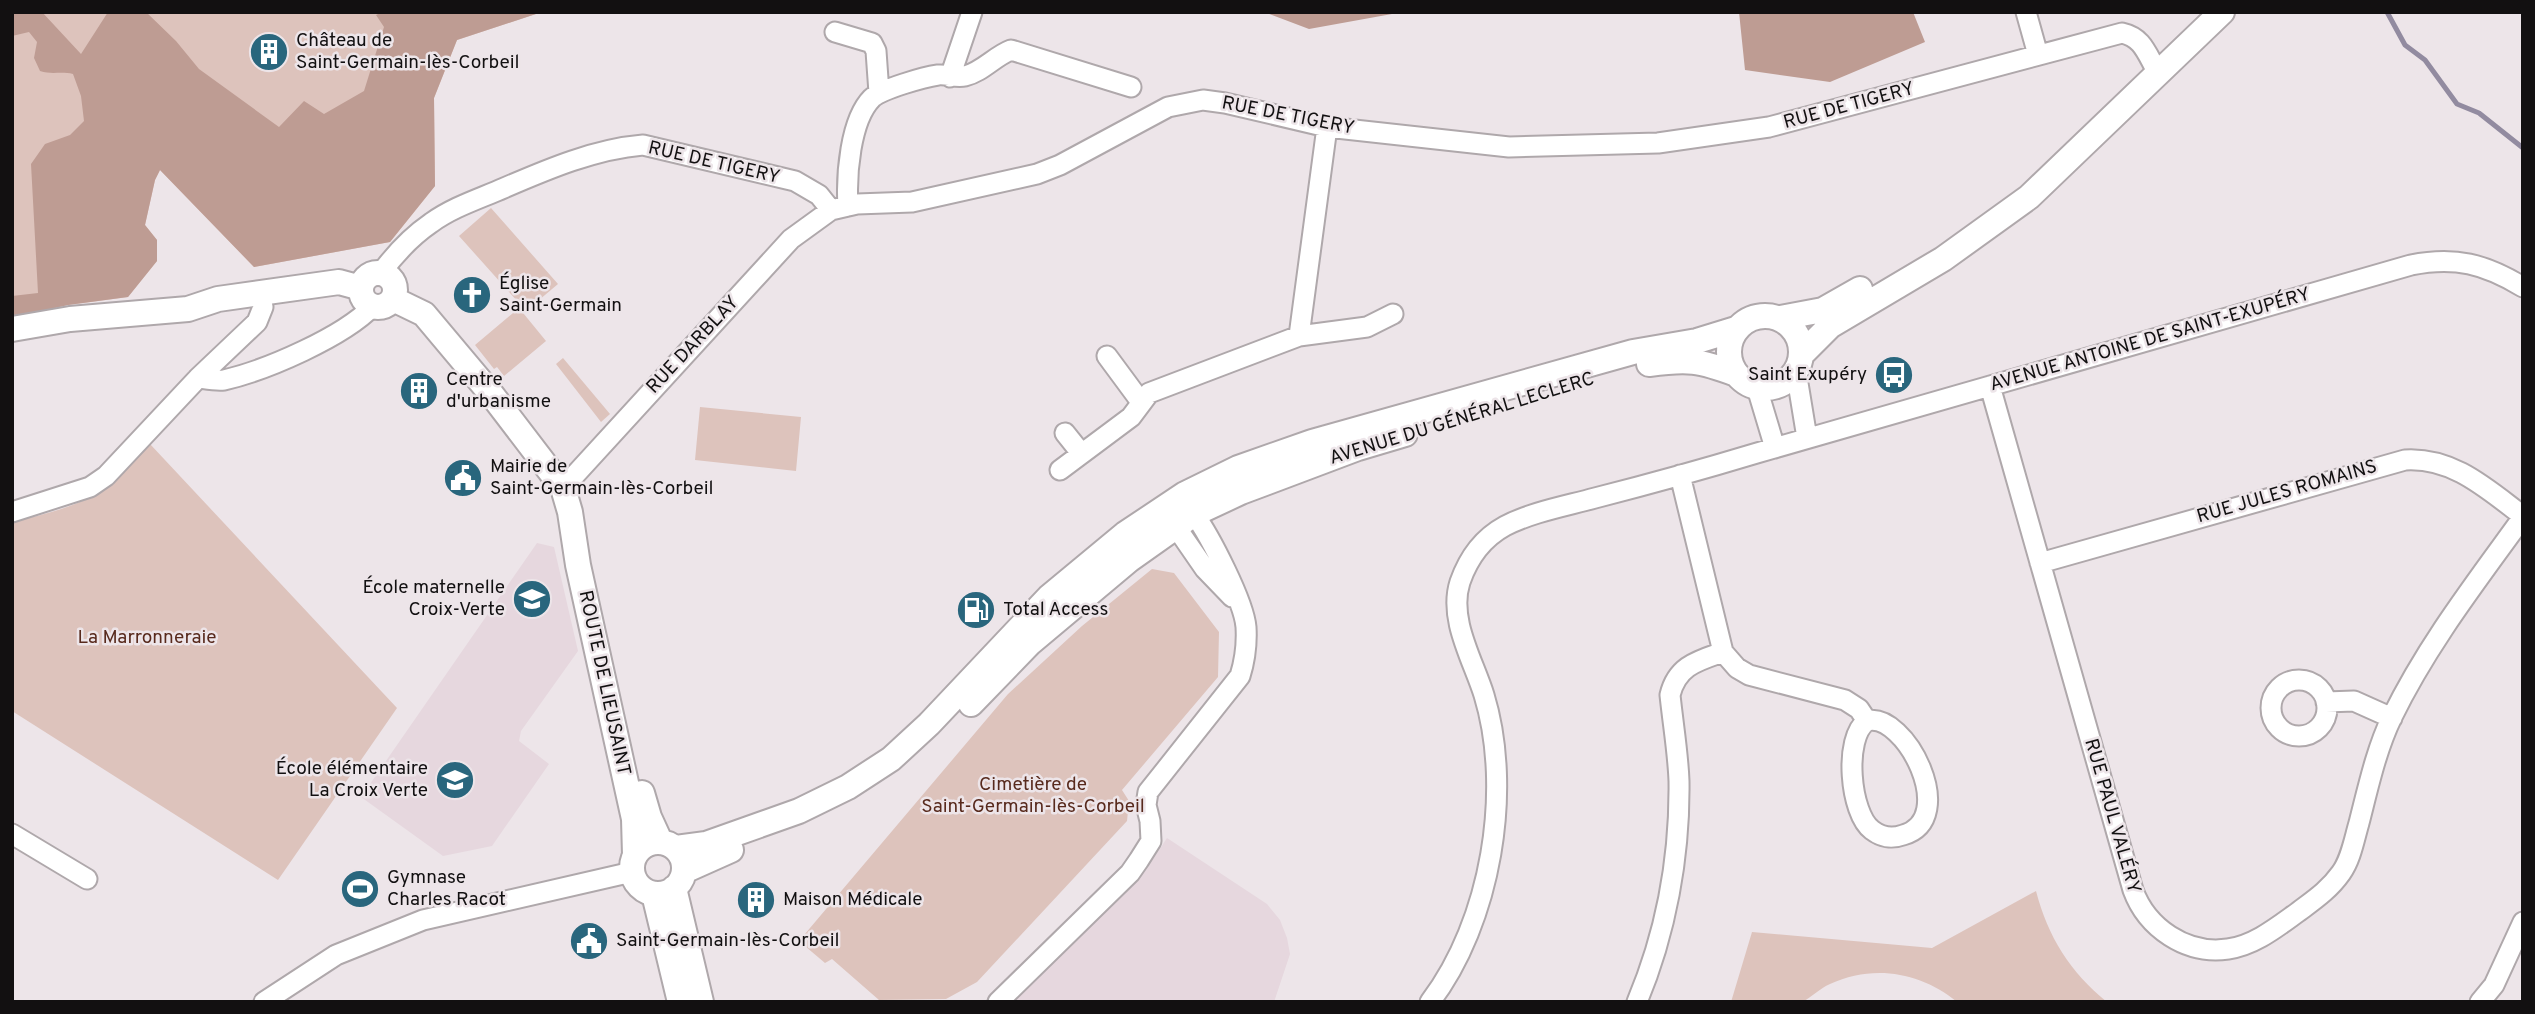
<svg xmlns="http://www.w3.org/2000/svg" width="2535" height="1014" viewBox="0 0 2535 1014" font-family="Overpass,sans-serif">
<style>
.built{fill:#e6d7de}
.green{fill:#ddc3bc}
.forest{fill:#be9c93}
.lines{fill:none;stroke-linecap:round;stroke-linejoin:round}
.stream{stroke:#928ba0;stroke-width:5}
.minor-casing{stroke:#afa8ab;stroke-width:23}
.major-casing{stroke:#afa8ab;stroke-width:28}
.minor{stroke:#fff;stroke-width:19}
.major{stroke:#fff;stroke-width:24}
.labels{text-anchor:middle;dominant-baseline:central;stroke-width:5;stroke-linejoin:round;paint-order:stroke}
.poi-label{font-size:19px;fill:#121011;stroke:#ede5e9;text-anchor:start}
.street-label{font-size:19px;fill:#121011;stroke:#ede5e9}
.park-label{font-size:19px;fill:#582a1d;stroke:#ede5e9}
</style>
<rect width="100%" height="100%" fill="#ede5e9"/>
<path class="built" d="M 537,543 L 554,547 L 578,651 L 521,731 L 519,741 L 549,764 L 492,846 L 443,856 L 361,797 Z
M 1167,838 L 1267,904 L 1280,920 L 1287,938 L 1290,954 L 1274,1002 L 1012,1002 L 1038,978 L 1146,870 Z"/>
<path class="green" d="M 12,12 L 542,12 L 457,40 L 434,98 L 435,186 L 390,242 L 254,267 L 160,170 L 155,180 L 145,225 L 157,240 L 157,261 L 128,297 L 68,305 L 12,318 Z
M 491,208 L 558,284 L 526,311 L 459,236 Z
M 519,308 L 546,341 L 504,376 L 497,367 L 494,369 L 475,345 Z
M 563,358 L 610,414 L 601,422 L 556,364 Z
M 700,407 L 801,417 L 796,471 L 695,460 Z
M 150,444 L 397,708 L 278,880 L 12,711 L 12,522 C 40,515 72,509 96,493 C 117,479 133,461 150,444 Z
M 1152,569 L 1174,573 L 1219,632 L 1218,677 L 1122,790 L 1129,801 L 1127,821 L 977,982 L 946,999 L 879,1000 L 832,959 L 825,963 L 799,941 L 1008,694 L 1082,626 Z
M 2036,891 C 2048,937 2070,972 2107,1002 L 1957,1002 C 1921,972 1873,964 1830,984 C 1820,988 1811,998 1802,1002 C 1794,1005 1744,1002 1731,1002 L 1752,932 L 1932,948 Z"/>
<path class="forest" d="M 12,12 L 42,12 L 81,54 L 108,12 L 146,12 L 176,41 L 199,69 L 279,127 L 304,101 L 324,114 L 364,91 L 384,27 L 376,15 L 382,12 L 542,12 L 457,40 L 434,98 L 435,186 L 390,242 L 254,267 L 160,170 L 155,180 L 145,225 L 157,240 L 157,261 L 128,297 L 68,305 L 12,318 L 12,296 L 38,293 L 31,164 L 45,144 L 70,135 L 84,121 L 81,96 L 73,74 C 61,71 52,75 40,71 L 34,58 L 37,42 L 29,32 L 12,36 Z
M 1264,12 L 1403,12 L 1309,29 Z
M 1739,12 L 1913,12 L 1925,42 L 1830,82 L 1745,70 Z"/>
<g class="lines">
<path class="stream" d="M 2387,12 L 2405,45 L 2425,60 L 2457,104 L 2479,113 L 2523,148"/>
<g class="minor-casing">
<path id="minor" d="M 2026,12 L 2038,55
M 835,32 L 872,43 L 876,51 L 879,93
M 950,77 L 972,12
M 848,206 C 846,176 850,120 872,98 C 882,89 924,77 938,75 C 947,74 956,78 965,76 C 982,72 995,56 1011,50 L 1131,87
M 381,273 C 395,254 412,236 431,223 C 453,207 479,199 504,188 C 548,169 595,149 643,145 L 795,181 L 819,195 L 831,210
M 1299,336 L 1367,327 L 1393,314
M 1107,356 L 1141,402
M 1796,371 L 1807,438
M 198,378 C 206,379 216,381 224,380 C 267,370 343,337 373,306
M 1990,386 L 2133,890 C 2147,928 2186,955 2228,949 C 2255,945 2277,927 2298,912 C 2314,900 2329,890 2341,873 C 2351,859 2354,840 2359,823 C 2368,788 2376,750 2392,717 C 2427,645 2476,582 2523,517
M 1757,388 L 1775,448
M 1065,433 L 1081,453
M 1060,470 L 1131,417 L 1149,393 L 1299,336 L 1327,127
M 563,488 L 791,239 L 831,210 L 857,204 L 912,202 L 1037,174 L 1060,165 L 1168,107 L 1203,100 L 1225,103 L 1327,127 L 1509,147 L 1658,143 L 1769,127 L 2122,33 C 2140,37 2145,49 2153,64
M 12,512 L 90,487 L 106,476 L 198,378 L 257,322 L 263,307 L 260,293
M 1176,527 L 1205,569 L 1232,597
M 2040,563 L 2405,460 C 2453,457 2487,489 2523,516
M 1723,652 L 1737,668 L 1749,675 L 1845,700 L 1859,709 L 1867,721 C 1843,737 1850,814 1872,830 C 1881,837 1892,839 1903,835 C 1960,819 1905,711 1867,721
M2271 708a28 28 0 1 1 56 0a28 28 0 1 1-56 0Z
M 2326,702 L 2354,701 L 2392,718
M 12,834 L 87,879
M 264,1002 L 336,955 L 423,920 L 632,872
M 998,1002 L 1130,873 L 1139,860 L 1151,841 L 1150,821 L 1146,805 L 1148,792 L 1240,676 C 1245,660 1247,644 1246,627 C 1244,602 1210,536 1194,514
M 1430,1002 C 1491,922 1513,790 1484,695 C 1473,660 1448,619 1460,582 C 1468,559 1483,538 1505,526 C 1532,512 1566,506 1595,498 C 1650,484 1704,469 1757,453 C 1975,389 2193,327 2411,265 C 2455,256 2485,264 2523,287
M 1637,1002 C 1666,933 1680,856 1679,781 C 1678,753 1673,724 1670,695 C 1677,666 1697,661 1723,652 L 1680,475
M 2480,1002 L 2494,985 L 2523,922"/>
</g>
<g class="major-casing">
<path id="major" d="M361 290a17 17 0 1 1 34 0a17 17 0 1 1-34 0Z
M 393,299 L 424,314 L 492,395 L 563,488 L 570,512 L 578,565 L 634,819 L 635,855
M1729 352a36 36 0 1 1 72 0a36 36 0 1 1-72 0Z
M 1780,318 L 1823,310 L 1860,289
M 12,329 L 70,319 L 188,309 L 218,299 L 339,282 L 361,288
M 1801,355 L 1830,326 L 1943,259 L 2029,197 L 2222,12
M 1649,364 C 1688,359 1699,360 1736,374
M 971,704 L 1030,643 L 1129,560 L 1194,514 L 1241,492 L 1358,448 L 1405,434
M 642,793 L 649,817 L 660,841
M632 868a26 26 0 1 1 52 0a26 26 0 1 1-52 0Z
M 676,848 L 706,844 L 799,811 L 848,787 L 891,759 L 929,724 L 1049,597 L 1125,534 L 1185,494 L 1238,468 L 1312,442 L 1633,352 L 1697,341 L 1736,329
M 684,871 L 731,850
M 674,888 L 701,1002
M 654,894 L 680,1002"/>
</g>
<use href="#minor" class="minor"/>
<use href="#major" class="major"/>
</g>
<defs>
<g id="building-disc" transform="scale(2.0125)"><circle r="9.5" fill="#29667d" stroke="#ede5e9"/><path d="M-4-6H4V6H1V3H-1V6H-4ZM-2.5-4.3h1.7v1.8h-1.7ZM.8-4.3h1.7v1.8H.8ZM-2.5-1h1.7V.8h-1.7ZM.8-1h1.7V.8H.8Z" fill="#fff"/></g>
<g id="church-disc" transform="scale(2.0125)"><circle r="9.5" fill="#29667d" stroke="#ede5e9"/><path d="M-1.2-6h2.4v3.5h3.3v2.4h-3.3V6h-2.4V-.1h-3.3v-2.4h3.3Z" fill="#fff"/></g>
<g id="bus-disc" transform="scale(2.0125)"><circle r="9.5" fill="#29667d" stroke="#ede5e9"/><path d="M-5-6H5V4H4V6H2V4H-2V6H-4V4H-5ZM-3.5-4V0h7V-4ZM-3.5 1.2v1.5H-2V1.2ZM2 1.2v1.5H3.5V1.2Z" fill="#fff"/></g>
<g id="civic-disc" transform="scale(2.0125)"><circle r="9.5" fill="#29667d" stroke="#ede5e9"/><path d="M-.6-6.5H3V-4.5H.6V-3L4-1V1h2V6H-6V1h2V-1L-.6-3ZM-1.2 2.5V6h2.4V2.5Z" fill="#fff"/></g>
<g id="school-disc" transform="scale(2.0125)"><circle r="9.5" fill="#29667d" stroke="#ede5e9"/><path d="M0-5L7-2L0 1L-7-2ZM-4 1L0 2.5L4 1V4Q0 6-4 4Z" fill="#fff"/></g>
<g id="fuel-disc" transform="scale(2.0125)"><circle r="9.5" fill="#29667d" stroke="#ede5e9"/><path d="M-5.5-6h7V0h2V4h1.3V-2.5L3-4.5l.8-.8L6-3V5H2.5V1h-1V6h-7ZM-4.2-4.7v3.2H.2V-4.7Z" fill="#fff"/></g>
<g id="stadium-disc" transform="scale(2.0125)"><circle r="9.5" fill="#29667d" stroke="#ede5e9"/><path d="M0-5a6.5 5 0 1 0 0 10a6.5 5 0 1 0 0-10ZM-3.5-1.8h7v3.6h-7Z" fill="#fff"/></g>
</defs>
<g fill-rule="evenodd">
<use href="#building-disc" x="269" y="52"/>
<use href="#church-disc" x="472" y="295"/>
<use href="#bus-disc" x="1894" y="375"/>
<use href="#building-disc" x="419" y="391"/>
<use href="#civic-disc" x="463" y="478"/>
<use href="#school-disc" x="532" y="599"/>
<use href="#fuel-disc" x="976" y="610"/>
<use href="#school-disc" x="455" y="780"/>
<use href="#stadium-disc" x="360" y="889"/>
<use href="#building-disc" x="756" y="900"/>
<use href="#civic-disc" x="589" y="941"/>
</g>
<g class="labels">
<g class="poi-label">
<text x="296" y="41">Château de<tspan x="296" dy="22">Saint-Germain-lès-Corbeil</tspan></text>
<text x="499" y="284">Église<tspan x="499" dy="22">Saint-Germain</tspan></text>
<text x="1867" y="375" text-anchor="end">Saint Exupéry</text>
<text x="446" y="380">Centre<tspan x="446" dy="22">d'urbanisme</tspan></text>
<text x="490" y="467">Mairie de<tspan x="490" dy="22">Saint-Germain-lès-Corbeil</tspan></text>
<text x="505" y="588" text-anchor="end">École maternelle<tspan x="505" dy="22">Croix-Verte</tspan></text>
<text x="1003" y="610">Total Access</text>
<text x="428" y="769" text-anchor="end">École élémentaire<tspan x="428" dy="22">La Croix Verte</tspan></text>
<text x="387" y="878">Gymnase<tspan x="387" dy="22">Charles Racot</tspan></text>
<text x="783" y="900">Maison Médicale</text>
<text x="616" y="941">Saint-Germain-lès-Corbeil</text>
</g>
<g class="street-label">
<text transform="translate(1849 106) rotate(-15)">RUE DE TIGERY</text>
<text transform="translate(1288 116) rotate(11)">RUE DE TIGERY</text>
<text transform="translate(714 163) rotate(13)">RUE DE TIGERY</text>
<text transform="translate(2150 340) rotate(-16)">AVENUE ANTOINE DE SAINT-EXUPÉRY</text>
<text transform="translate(693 345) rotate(-47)">RUE DARBLAY</text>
<text transform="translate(1462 419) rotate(-17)">AVENUE DU GÉNÉRAL LECLERC</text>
<text transform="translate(2287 492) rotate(-16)">RUE JULES ROMAINS</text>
<text transform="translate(604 683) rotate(78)">ROUTE DE LIEUSAINT</text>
<text transform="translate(2112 816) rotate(74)">RUE PAUL VALÉRY</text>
</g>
<g class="park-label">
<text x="147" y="638">La Marronneraie</text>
<text x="1033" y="785">Cimetière de<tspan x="1033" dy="22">Saint-Germain-lès-Corbeil</tspan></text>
</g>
</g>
<rect width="2535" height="1014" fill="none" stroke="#121011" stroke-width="28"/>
</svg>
